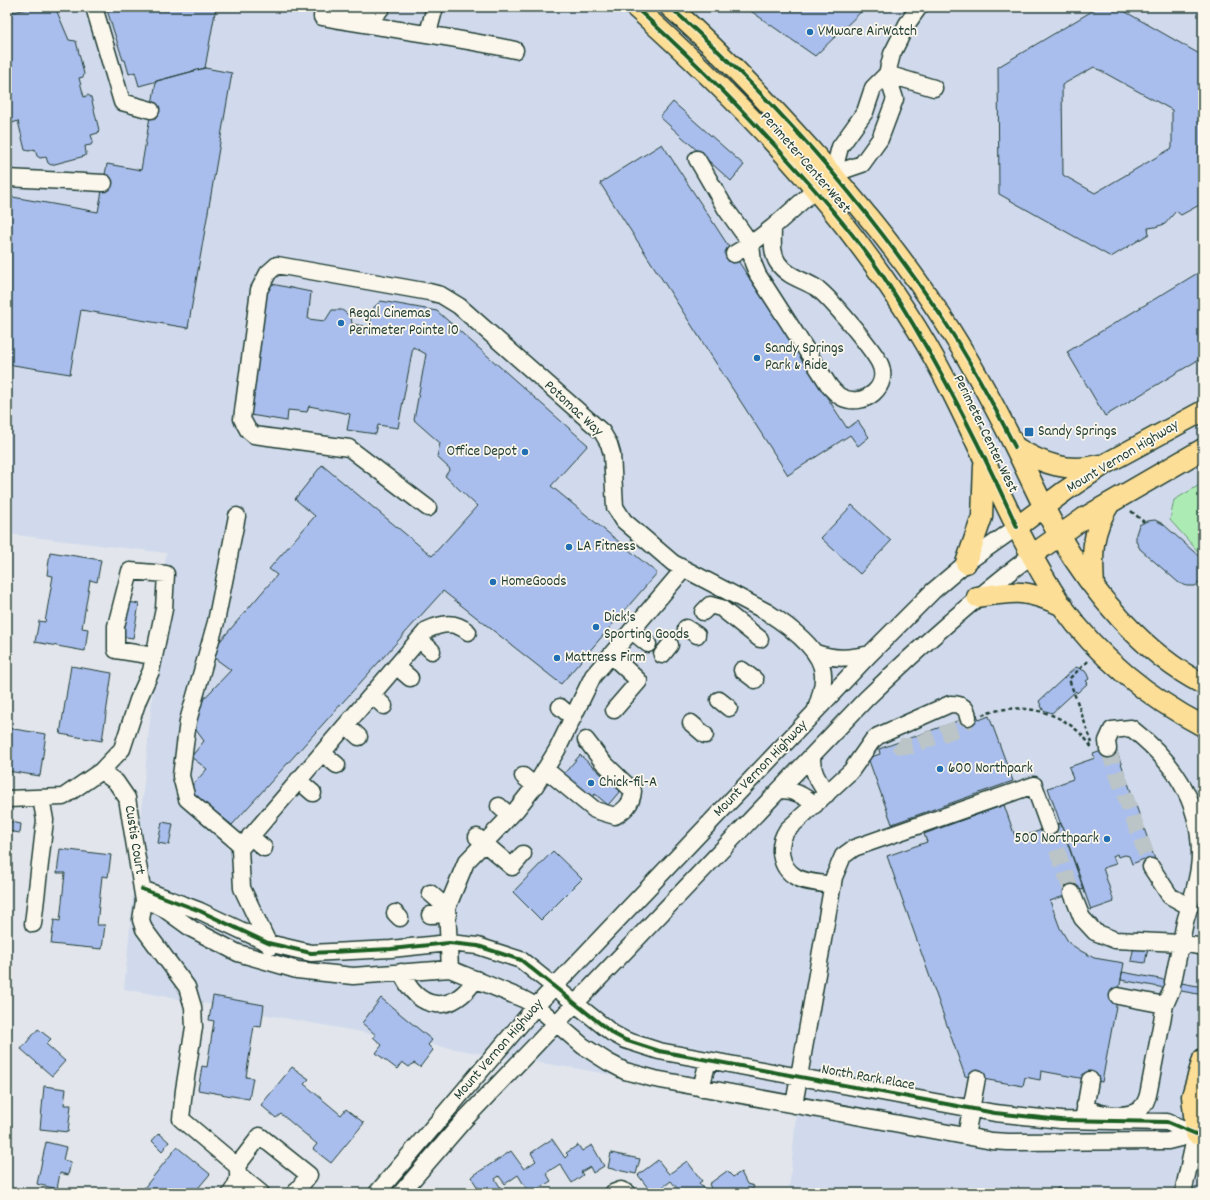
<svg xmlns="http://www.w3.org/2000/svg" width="1210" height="1200" viewBox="0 0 1210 1200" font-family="Dekko,sans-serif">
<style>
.built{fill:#d1daec}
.green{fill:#acecb4;stroke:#669474}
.building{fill:#a9beed;stroke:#1f3d34;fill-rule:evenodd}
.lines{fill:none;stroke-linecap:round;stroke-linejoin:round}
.minor-tunnel{stroke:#bbc4c7;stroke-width:16;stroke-dasharray:16 8;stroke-linecap:butt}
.minor-casing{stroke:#1f3d34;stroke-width:19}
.major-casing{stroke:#1f3d34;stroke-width:23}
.path{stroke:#1f3d34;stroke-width:2.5;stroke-dasharray:4 3;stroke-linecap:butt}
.minor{stroke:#fbf7ec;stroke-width:16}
.major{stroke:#fdde96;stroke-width:20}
.cycleway-casing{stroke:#fbf7ec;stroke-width:6}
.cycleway{stroke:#1b5e20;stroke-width:4}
.poi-dot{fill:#1f6fb2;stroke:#fbf7ec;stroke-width:1.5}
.labels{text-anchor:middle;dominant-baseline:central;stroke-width:3.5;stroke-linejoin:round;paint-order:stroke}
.poi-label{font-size:15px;fill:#1f3d34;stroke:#fbf7ec;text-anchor:start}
.street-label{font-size:15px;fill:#1f3d34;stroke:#fbf7ec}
</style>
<rect width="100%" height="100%" fill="#e2e6ec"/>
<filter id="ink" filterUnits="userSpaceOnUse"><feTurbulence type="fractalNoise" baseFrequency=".025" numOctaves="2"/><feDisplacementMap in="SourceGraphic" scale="8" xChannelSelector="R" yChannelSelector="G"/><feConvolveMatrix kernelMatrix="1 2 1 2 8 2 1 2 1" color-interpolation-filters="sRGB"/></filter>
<g filter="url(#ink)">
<path class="built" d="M 7,7 L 1203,7 L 1203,1193 L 789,1193 L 796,1114 L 586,1070 L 488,1055 L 124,989 L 166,553 L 7,534 Z"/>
<path class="green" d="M 1203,483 L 1203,557 L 1170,520 L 1174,500 Z"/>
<path class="building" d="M 7,7 L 11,9 L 14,12 L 35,7 L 55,7 L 69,40 L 76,41 L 84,74 L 83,77 L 79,78 L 84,97 L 88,95 L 91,97 L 99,130 L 98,133 L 91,135 L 93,141 L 91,145 L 85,146 L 86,153 L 85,156 L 51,165 L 48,163 L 46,157 L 40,158 L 37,156 L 35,149 L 29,151 L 25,150 L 18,121 L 7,125 Z
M 106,7 L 216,7 L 205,68 L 139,86 L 135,72 L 129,74 L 125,60 L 123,60 Z
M 745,7 L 866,7 L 815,56 Z
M 1099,7 L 1117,7 L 1203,56 L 1203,203 L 1181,215 L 1176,211 L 1165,224 L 1155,227 L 1148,228 L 1149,234 L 1111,257 L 999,194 L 998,67 ZM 1094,67 L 1172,110 L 1172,148 L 1095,193 L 1063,175 L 1062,85 Z
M 205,68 L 232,73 L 188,328 L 81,310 L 70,374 L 7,364 L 7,196 L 98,212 L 107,164 L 141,170 L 156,81 Z
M 673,102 L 744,165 L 731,181 L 660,117 Z
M 662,144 L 847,428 L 858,421 L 869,437 L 858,446 L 850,435 L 788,475 L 600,183 Z
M 1201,271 L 1203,272 L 1203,357 L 1105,416 L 1067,352 Z
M 267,283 L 311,292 L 308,319 L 325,321 L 332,310 L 342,310 L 351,317 L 352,324 L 369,327 L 374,307 L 381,301 L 437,311 L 588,445 L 551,486 L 657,573 L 561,684 L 443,591 L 232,825 L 188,790 L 207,769 L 191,757 L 204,741 L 193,726 L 196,707 L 231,670 L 209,654 L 277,575 L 269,569 L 315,516 L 295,499 L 322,465 L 432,556 L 477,506 L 445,476 L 450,469 L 437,457 L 440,443 L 414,420 L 426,354 L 413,347 L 398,428 L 378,425 L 376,434 L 347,430 L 350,414 L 309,406 L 307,412 L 288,410 L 287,421 L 250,415 Z
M 852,505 L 891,541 L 860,574 L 821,538 Z
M 1155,520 L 1163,524 L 1203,560 L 1203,580 L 1195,586 L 1187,586 L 1179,583 L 1140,549 L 1136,541 L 1136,534 L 1139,525 L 1147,521 Z
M 50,552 L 101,560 L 97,582 L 90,580 L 82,628 L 88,629 L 85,651 L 35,642 L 39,621 L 45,622 L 53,576 L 47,575 Z
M 125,601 L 139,604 L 133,638 L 119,636 Z
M 71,666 L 112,673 L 102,741 L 60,734 Z
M 1076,667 L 1085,671 L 1087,674 L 1089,679 L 1086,681 L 1088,683 L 1077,693 L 1076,691 L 1052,713 L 1043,710 L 1039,701 Z
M 977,714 L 979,720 L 989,716 L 1013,781 L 892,824 L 868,758 L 880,754 L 879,749 Z
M 7,728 L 46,734 L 40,776 L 7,771 Z
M 1115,746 L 1157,865 L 1147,869 L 1144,859 L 1132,864 L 1129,856 L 1125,855 L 1118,857 L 1117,854 L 1113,856 L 1116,864 L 1103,868 L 1114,902 L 1091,910 L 1048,788 L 1073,779 L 1069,767 L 1095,758 L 1093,754 Z
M 580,755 L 620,791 L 608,805 L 595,794 L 589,800 L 562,776 Z
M 1004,805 L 1016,839 L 1061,823 L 1084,889 L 1050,901 L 1060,928 L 1069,943 L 1081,951 L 1094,958 L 1124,963 L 1102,1082 L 1041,1071 L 1040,1080 L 1025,1077 L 1023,1086 L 965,1076 L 887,856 L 927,842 L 924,834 Z
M 7,821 L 21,824 L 20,833 L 7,831 Z
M 162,822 L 173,824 L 169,845 L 158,843 Z
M 60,849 L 111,855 L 108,877 L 102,876 L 97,925 L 105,925 L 102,949 L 51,944 L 54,920 L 60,921 L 65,873 L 57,873 Z
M 553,851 L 582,879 L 541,920 L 513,892 Z
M 1134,946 L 1148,948 L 1145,963 L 1131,961 Z
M 1122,972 L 1203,987 L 1203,995 L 1121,980 Z
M 213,996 L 264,1005 L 261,1027 L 254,1026 L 246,1077 L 253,1078 L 249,1099 L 198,1090 L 202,1066 L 207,1067 L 214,1021 L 209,1020 Z
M 381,998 L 432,1040 L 428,1045 L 433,1050 L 420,1067 L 414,1063 L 409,1067 L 402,1062 L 397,1069 L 376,1053 L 382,1045 L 373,1037 L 376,1035 L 362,1023 Z
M 7,1027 L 11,1027 L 10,1045 L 7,1045 Z
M 38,1029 L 51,1039 L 46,1044 L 65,1061 L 52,1076 L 21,1049 Z
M 292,1067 L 309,1079 L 304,1084 L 341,1115 L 346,1109 L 364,1123 L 331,1163 L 313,1149 L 317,1144 L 281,1114 L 276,1118 L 261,1105 Z
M 44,1086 L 66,1089 L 64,1105 L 71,1105 L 68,1132 L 40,1129 Z
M 159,1133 L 169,1142 L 162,1151 L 152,1141 Z
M 552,1139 L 565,1158 L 568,1155 L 566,1153 L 578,1145 L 582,1151 L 592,1145 L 604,1166 L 593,1173 L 590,1167 L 581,1172 L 583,1175 L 572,1183 L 560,1164 L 546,1173 L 551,1181 L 532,1193 L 529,1193 L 518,1175 L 505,1184 L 499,1176 L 495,1179 L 504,1193 L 474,1193 L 473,1191 L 478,1188 L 471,1177 L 511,1151 L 524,1169 L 536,1161 L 531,1153 Z
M 46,1142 L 66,1147 L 63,1160 L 71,1162 L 68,1175 L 60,1173 L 57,1189 L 37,1184 Z
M 177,1147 L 210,1174 L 194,1193 L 140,1193 Z
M 611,1153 L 640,1159 L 636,1174 L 608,1168 Z
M 658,1160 L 669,1174 L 687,1161 L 702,1181 L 699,1183 L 706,1192 L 681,1193 L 671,1181 L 655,1193 L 652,1193 L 638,1175 Z
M 727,1171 L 733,1177 L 741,1172 L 747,1184 L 754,1186 L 751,1193 L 713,1193 L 709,1184 Z
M 1057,1188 L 1067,1189 L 1067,1193 L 1056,1193 Z"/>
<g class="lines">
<path class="minor-tunnel" d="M 897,743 L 900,746 L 911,746 L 964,726 L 968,717
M 1108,749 L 1151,867
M 1049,827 L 1072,893"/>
<g class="minor-casing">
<path id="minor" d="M 94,7 L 122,102 L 151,110
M 323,7 L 322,17 C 386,29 451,36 515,50
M 344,7 L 366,12 L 378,12 L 382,7
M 428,33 L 435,7
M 887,74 L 934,88
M 697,159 L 726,209 L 751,244 L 753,263 L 758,275 L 830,387 C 833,390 837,395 841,397 C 864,409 892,386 879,362 C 870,346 832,300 818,289 C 805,280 787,277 778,263 C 771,253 773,239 773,227
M 833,174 L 862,164 L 880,139 L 895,99 L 887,74
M 7,178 L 104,183
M 734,254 L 751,244 L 773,227 L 833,174 L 840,147 L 865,112 L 873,88 L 887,74 L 892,54 L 907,24 L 919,7
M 428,508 L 349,448 L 254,435 L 248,430 L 242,419 L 259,290 L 268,273 L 277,265 L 429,292 L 441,295 L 459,306 L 602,432 L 609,444 L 612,454 L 615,507 L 624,521 L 673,563 L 767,612 C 787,625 823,650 823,675 C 824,688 819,700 815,712
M 237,516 L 216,622 L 188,721 L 181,776 L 187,799 L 242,846
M 703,612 L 710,605 L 721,608 L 760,639
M 686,628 L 697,635
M 632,631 L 648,644
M 419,639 L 432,651
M 816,653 C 835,660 851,658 870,654
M 611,655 L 639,681 L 614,710
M 662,655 L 670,645
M 396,666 L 410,678
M 742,670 L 755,680
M 372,695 L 384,706
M 719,700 L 729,708
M 560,707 L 573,718
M 691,723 L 705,735
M 346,725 L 359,737
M 1108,749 L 1107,741 L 1112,730 L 1131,728 C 1172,760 1200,799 1200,854 C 1200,877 1191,900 1185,922 C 1181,942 1177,962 1173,982
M 322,753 L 337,765
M 812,756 C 811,771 819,782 827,794
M 545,769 L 595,810 L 615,816 C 625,810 632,804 633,791 L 602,761 L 586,740
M 101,771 L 122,749 L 138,700 L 151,671 L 164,609 L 166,574 L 130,571 L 116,626 L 116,650 L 154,656
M 523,776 L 535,786
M 298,780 L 313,793
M 779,790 C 793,789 805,796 815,805
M 7,799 L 63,797 L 101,771 L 116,782 L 127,798 L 144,901 L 141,920 L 144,929 L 187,987 L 193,1007 L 194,1027 L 184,1090 L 181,1119 L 237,1166 C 240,1178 237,1184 231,1193
M 499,806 L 510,816
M 250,836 L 264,848
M 477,837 L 512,867 L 523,854
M 1151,867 L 1170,896 L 1190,907
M 833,885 C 821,883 806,883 796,877 C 779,867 777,845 787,830 L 851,771 L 872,741 L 878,736 L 950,704 C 960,704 967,707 968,717
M 142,889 L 200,911 L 268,943 L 311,953 L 391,949 L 449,943 L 478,946 L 521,960 L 612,1033 L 625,1040 L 659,1051 L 995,1113 L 1061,1120 L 1167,1122 L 1196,1134
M 430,893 L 447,908
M 1072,893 L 1082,918 L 1095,932 L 1115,940 L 1181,943 L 1203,947
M 144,901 L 151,902 L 163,908 L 192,929 L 238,953 L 297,970 L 353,976 L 450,969 L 523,999 L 536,1006 L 583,1046 L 608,1062 L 625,1071 L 655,1079 L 992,1141 L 1008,1142 L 1168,1141 L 1196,1134 L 1203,1134
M 395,913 L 400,918
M 430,915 L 448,914
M 33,924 L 45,820 L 41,798
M 270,947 L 242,888 L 240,849 L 427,630 C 442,623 455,621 468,632
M 450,969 L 447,908 L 466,862 L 516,810 L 535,786 L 557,750 L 593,676 L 683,570
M 401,972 C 419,1012 451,1015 476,979
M 1118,996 L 1165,1005
M 701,1088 L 708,1061
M 794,1105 L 834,877 L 843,856 L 854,848 L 1034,785 L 1049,827
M 1085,1105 C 1094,1116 1128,1118 1139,1110 C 1145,1105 1148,1097 1149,1090 L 1165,1005 L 1172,989
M 1084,1115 L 1090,1080
M 966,1136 L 977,1078
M 237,1166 L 260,1136 L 309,1175 L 295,1193
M 239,1175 L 261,1193
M 377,1193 L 536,1006 L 870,654 L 933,591 L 966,563 L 1017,527
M 401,1193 L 465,1119 L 866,699 C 919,648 973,599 1032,555
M 613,1193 L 621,1190 L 628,1193
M 1183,1193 L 1196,1134"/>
</g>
<g class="major-casing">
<path id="major" d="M 635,7 C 741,102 842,207 917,329 C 972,418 1004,519 1062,606 C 1097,656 1149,698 1203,726
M 670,7 C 720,51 764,98 808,147 C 856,200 902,256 941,316 C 968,357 992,401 1014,445 C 1029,475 1042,506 1059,535 C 1092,592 1144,654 1203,684
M 1015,447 C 1042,464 1069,473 1099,465
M 1017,527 L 1065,491 L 1105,464 L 1203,411
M 1032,555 L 1084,518 L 1203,449
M 966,563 L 982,517 L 984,465
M 1094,586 C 1092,553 1091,532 1110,503
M 977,597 C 1016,591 1026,589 1063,606
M 1196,1134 L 1192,1096 L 1203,1059"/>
</g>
<path class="path" d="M 1131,511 L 1144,522
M 1088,661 L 1069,679 L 1092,743
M 982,715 C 1020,700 1069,711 1092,748"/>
<use href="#minor" class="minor"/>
<use href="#major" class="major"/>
<g class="cycleway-casing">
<path id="cycleway" d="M 635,7 C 689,55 739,106 788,160 C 821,196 855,235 883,276 C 935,355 978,441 1017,527
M 670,7 C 771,96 864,202 939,313 C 968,356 992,402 1015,447
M 142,889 L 200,911 L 268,943 L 311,953 L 391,949 L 449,943 L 478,946 L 521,960 L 612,1033 L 625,1040 L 659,1051 L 995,1113 L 1061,1120 L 1167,1122 L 1196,1134"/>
</g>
<use href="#cycleway" class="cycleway"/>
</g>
</g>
<g class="poi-dot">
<circle cx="810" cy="32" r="4"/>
<circle cx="341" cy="323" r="4"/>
<circle cx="757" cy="358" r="4"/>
<rect x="1024" y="427" width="10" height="10" rx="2"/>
<circle cx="525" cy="452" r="4"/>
<circle cx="569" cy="547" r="4"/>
<circle cx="493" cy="582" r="4"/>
<circle cx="596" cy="627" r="4"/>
<circle cx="557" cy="658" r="4"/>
<circle cx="940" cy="769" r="4"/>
<circle cx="591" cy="783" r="4"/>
<circle cx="1107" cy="839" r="4"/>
</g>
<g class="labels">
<g class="poi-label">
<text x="818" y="32">VMware AirWatch</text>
<text x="349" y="314">Regal Cinemas<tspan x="349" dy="17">Perimeter Pointe 10</tspan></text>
<text x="765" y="349">Sandy Springs<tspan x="765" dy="17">Park &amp; Ride</tspan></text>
<text x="1038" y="432">Sandy Springs</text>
<text x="517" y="452" text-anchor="end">Office Depot</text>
<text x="577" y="547">LA Fitness</text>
<text x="501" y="582">HomeGoods</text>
<text x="604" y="618">Dick's<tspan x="604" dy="17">Sporting Goods</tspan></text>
<text x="565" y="658">Mattress Firm</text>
<text x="948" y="769">600 Northpark</text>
<text x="599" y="783">Chick-fil-A</text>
<text x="1099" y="839" text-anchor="end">500 Northpark</text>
</g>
<g class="street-label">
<text transform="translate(805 163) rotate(49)">Perimeter Center West</text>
<text transform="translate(573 409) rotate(43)">Potomac Way</text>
<text transform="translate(985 434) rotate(64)">Perimeter Center West</text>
<text transform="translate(1123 457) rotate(-31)">Mount Vernon Highway</text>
<text transform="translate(761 769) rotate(-46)">Mount Vernon Highway</text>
<text transform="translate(134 840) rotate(81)">Custis Court</text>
<text transform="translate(499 1050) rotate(-49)">Mount Vernon Highway</text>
<text transform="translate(868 1078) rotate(10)">North Park Place</text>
</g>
</g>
<rect width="1210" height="1200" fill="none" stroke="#fbf7ec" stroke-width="24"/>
<rect x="12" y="12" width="1186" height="1176" fill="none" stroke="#1f3d34" stroke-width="1.5" filter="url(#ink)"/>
</svg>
